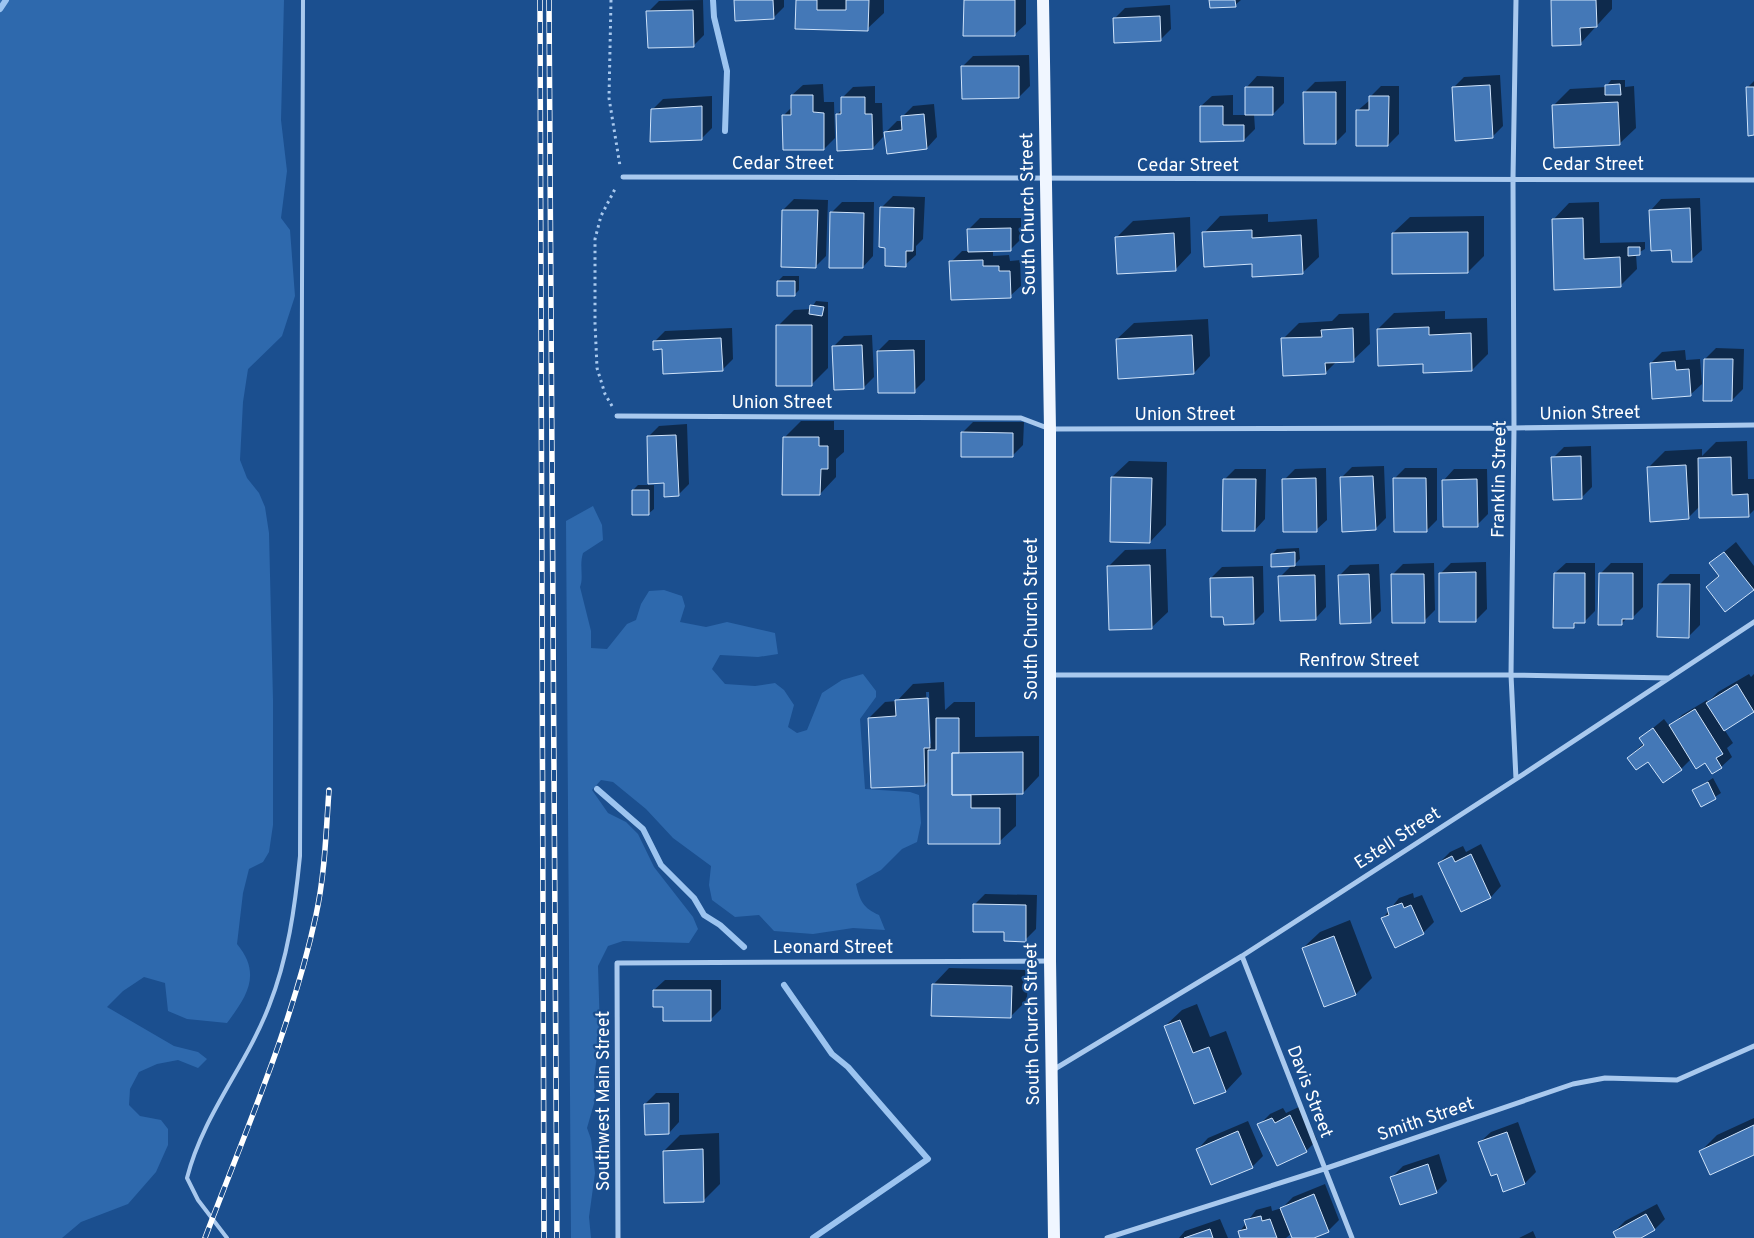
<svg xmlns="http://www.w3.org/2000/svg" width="1754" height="1238" viewBox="0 0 1754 1238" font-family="Overpass,sans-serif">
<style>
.green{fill:#2e69ad}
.shadow{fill:#0007;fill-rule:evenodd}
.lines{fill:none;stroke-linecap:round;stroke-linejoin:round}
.stream{stroke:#9cc4f0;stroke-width:6}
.building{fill:#4478b7;stroke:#cfe3fa}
.path{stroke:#a9c9ee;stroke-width:3;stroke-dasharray:2.5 4;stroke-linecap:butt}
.service{stroke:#a9c9ee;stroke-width:4}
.minor{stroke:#a9c9ee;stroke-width:5}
.primary{stroke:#f0f6ff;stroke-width:12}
.rail-casing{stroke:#fff;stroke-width:5.5}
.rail{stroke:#1b4f8f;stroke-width:4;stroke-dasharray:11;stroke-linecap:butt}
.labels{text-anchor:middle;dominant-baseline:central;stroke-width:4.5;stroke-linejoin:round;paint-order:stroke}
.street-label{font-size:18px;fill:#fff;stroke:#1b4f8f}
</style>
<rect width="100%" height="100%" fill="#1b4f8f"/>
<path class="green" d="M 0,0 L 284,0 L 281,120 L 287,171 L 281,218 L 290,230 L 295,296 L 282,336 L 248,369 L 243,402 L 240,460 L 247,478 L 259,493 L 265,507 L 269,533 L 273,700 L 273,825 L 269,852 L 263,862 L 249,869 L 243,893 L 237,944 C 262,974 247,996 227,1023 L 187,1019 L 168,1011 L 165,983 L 144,977 L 123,991 L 107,1007 L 174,1046 L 198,1052 L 207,1059 L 198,1068 L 178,1060 L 157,1064 L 139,1072 L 130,1089 L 129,1105 L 140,1116 L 161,1120 L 168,1129 L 168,1145 L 156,1172 L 128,1204 L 81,1222 L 62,1238 L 0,1238 Z
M 593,506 L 602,525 L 603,540 L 583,553 C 579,566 584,577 580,587 L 591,631 L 591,648 L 607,649 L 627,624 L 636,620 L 641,604 L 649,591 L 664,590 L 682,596 L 685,606 L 680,622 L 706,627 L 727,622 L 775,633 L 778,654 L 758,657 L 720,655 L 712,669 L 725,684 L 755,686 L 775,683 L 784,690 L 794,705 L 788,727 L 797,733 L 807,730 L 822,693 L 842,680 L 863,674 L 876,691 L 876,697 L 860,719 L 865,789 L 910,792 L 919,795 L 921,823 L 917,842 L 902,849 L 881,870 L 856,884 C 860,901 863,908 879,915 L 885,930 L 853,928 L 813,934 L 774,931 L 759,915 L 735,917 L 712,900 L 709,885 L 711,866 L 673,838 L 646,809 L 613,782 L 601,780 L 592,790 L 608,813 L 626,822 L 638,834 L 654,867 L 693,917 L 698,929 L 689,943 L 623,941 L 608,946 L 598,966 L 600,1031 L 594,1079 L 595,1100 L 587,1128 L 591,1139 L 595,1173 L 589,1217 L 591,1238 L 571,1238 L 566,521 Z"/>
<path class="shadow" d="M 703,0 L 704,35 L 693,46 L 648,12 L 659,1 Z
M 735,0 L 784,0 L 784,7 L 773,18 Z
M 797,0 L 884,0 L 884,13 L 867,29 L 796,28 Z
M 965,0 L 1026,0 L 1026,24 L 1015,34 Z
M 1210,0 L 1241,0 L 1235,5 Z
M 1552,0 L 1612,0 L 1612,9 L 1580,44 Z
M 1170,5 L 1171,29 L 1160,40 L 1114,19 L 1125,8 Z
M 1029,55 L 1030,86 L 1019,97 L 962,67 L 973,56 Z
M 1500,75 L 1503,126 L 1492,137 L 1453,88 L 1464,77 Z
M 1257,76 L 1284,77 L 1284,103 L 1273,114 L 1254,114 L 1255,129 L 1244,140 L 1201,141 L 1201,106 L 1212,96 L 1233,95 L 1233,115 L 1246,115 L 1247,87 Z
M 1611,80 L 1625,80 L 1625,87 L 1634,86 L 1636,128 L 1619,144 L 1554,105 L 1570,89 L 1606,87 Z
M 1346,81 L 1346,132 L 1336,142 L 1304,93 L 1315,82 Z
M 1754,81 L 1754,134 L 1747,88 Z
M 823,84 L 824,102 L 834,102 L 835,138 L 824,149 L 784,115 L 792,107 L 792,95 L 803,85 Z
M 875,86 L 875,103 L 882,103 L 883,137 L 873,148 L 837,115 L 842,109 L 842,98 L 853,87 Z
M 1381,86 L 1399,86 L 1399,134 L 1388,145 L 1357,111 L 1370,100 L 1370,97 Z
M 712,96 L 712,128 L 702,138 L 652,110 L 663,99 Z
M 934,104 L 937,137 L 927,148 L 886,132 L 897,121 L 903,121 L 902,117 L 913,106 Z
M 893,196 L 925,197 L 923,239 L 916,246 L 916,255 L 905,265 L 882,207 Z
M 1700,198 L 1702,250 L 1691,260 L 1672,249 L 1651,210 L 1661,199 Z
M 794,199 L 828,200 L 826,256 L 815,267 L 783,210 Z
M 842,202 L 874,202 L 873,256 L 863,267 L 831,213 Z
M 1599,202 L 1600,243 L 1645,242 L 1645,249 L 1636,254 L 1637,269 L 1620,286 L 1555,288 L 1553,220 L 1569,203 Z
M 1268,214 L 1268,222 L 1317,219 L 1319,257 L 1302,273 L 1253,263 L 1204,233 L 1220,216 Z
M 1484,216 L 1484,256 L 1468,272 L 1393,233 L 1410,217 Z
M 1190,217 L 1191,253 L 1175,270 L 1117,237 L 1133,221 Z
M 980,218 L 1021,218 L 1021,239 L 1010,250 L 993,250 L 993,256 L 1009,255 L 1010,261 L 1020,260 L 1021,286 L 1010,296 L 951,262 L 962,251 L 969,251 L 969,229 Z
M 783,276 L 799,276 L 799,290 L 794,295 L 778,281 Z
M 816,301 L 828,302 L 828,368 L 811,385 L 778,326 L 794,310 L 811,309 Z
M 1445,311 L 1445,319 L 1487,318 L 1488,354 L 1472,370 L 1424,363 L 1378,329 L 1394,313 Z
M 1369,313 L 1370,344 L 1353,360 L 1337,361 L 1325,373 L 1283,339 L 1299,323 L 1332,321 L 1339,314 Z
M 1208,319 L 1210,356 L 1194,373 L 1117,339 L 1134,323 Z
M 732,328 L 733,359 L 722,370 L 663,348 L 654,342 L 665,331 Z
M 872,335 L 874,377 L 863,388 L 833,347 L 844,336 Z
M 889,340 L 925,340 L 925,380 L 914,391 L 878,351 Z
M 1716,348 L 1744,349 L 1743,389 L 1732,400 L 1705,359 Z
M 1685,350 L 1686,360 L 1700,359 L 1702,384 L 1691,394 L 1651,363 L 1662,352 Z
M 801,421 L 834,421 L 834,430 L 844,430 L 844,452 L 836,459 L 836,477 L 820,494 L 785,437 Z
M 973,422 L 1024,422 L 1023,445 L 1012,456 L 962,433 Z
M 687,424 L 689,484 L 678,495 L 665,481 L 648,437 L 659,426 Z
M 1747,441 L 1748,479 L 1754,479 L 1754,510 L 1748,516 L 1700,506 L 1688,518 L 1648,468 L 1665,451 L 1702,449 L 1702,456 L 1716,442 Z
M 1591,446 L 1592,487 L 1581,498 L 1553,458 L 1564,447 Z
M 1129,461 L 1167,462 L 1166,525 L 1150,542 L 1112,477 Z
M 1384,466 L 1386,518 L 1375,529 L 1341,478 L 1352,467 Z
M 1326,468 L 1327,520 L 1316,530 L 1284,480 L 1295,469 Z
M 1405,468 L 1437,468 L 1437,520 L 1426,531 L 1394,479 Z
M 1235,469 L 1266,469 L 1265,519 L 1255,530 L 1224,480 Z
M 1454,469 L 1487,469 L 1488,514 L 1477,525 L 1444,480 Z
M 638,485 L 654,485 L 654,509 L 648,514 L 633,490 Z
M 1736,542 L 1754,566 L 1754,588 L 1725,610 L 1707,587 L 1719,575 L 1711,563 Z
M 1299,548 L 1300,559 L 1293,566 L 1325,565 L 1326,607 L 1316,618 L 1280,577 L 1292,565 L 1272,554 L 1277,549 Z
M 1166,549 L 1168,612 L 1151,628 L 1108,567 L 1125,550 Z
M 1486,562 L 1487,609 L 1476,620 L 1440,574 L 1451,563 Z
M 1434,563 L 1435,610 L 1424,621 L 1392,575 L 1403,564 Z
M 1566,563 L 1595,563 L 1595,611 L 1584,622 L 1578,622 L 1573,626 L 1555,573 Z
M 1611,563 L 1643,563 L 1643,607 L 1632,618 L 1627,618 L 1621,624 L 1600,574 Z
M 1379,564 L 1381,611 L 1370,622 L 1339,576 L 1350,565 Z
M 1263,566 L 1264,612 L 1253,623 L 1225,616 L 1211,578 L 1222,567 Z
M 1670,574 L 1700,574 L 1700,625 L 1689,636 L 1659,585 Z
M 1749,674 L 1751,677 L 1754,674 L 1754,711 L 1724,729 L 1733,743 L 1727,748 L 1732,757 L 1721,767 L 1691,759 L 1681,769 L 1649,760 L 1628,758 L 1644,743 L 1641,738 L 1664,719 L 1670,727 L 1682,715 L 1707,700 L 1708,702 L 1718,692 Z
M 944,682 L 945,710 L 954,702 L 975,702 L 975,737 L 1039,736 L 1039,776 L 1023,793 L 1016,793 L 1016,826 L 999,842 L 929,781 L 925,785 L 869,718 L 885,702 L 897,701 L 913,684 ZM 926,692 L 929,692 L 931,743 L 929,746 Z
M 1713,778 L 1721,793 L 1701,806 L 1694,790 Z
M 1481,844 L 1501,886 L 1491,897 L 1462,910 L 1439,863 L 1450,852 L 1463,846 L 1466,852 Z
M 1413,893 L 1414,898 L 1422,895 L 1434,922 L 1423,933 L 1383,918 L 1399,898 Z
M 985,894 L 1037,895 L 1036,929 L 1025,940 L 1005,931 L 974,905 Z
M 1350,920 L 1372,978 L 1356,994 L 1303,948 L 1320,932 Z
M 949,968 L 1028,970 L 1027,1000 L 1011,1016 L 933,985 Z
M 665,980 L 721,980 L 721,1009 L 710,1020 L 654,990 Z
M 1197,1004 L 1210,1037 L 1226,1031 L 1242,1074 L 1226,1091 L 1194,1103 L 1165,1026 L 1182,1010 Z
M 656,1093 L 679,1093 L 679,1122 L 669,1133 L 645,1104 Z
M 1301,1106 L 1317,1140 L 1306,1151 L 1259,1125 L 1270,1114 L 1283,1108 L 1286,1113 Z
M 1754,1118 L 1754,1153 L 1701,1151 L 1717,1135 Z
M 1248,1121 L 1263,1156 L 1252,1167 L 1198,1149 L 1208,1138 Z
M 1518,1122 L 1536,1172 L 1525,1183 L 1504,1190 L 1497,1173 L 1480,1142 L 1491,1132 Z
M 719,1133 L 720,1184 L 703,1201 L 664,1151 L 680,1135 Z
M 1439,1154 L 1447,1181 L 1436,1192 L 1392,1177 L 1403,1166 Z
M 1325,1184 L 1339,1220 L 1328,1231 L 1310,1238 L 1294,1238 L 1292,1233 L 1286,1238 L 1241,1238 L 1240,1231 L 1256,1210 L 1271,1206 L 1272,1211 L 1282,1208 L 1293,1197 Z
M 1657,1204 L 1665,1219 L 1655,1229 L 1638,1238 L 1617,1238 L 1614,1232 L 1625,1221 Z
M 1220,1219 L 1228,1238 L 1179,1238 L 1185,1231 Z
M 1533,1231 L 1536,1238 L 1519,1238 Z"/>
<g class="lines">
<path class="stream" d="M 713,0 L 714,17 L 727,71 L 725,131
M 0,9 L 6,0
M 597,789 L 643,829 L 661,865 L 694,898 L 704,915 L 720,925 L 744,947
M 784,985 L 832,1054 L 848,1067 L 928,1159 L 813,1238"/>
</g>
<path class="building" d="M 734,0 L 773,0 L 774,19 L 735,21 Z
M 796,0 L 817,0 L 817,10 L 846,10 L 846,0 L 869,0 L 868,31 L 795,29 Z
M 964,0 L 1015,0 L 1015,36 L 963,36 Z
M 1209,0 L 1235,0 L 1236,7 L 1210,8 Z
M 1551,0 L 1596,0 L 1597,27 L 1580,28 L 1581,45 L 1552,46 Z
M 693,10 L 694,47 L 648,48 L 646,11 Z
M 1160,16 L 1161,41 L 1114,43 L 1113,18 Z
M 961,66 L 1019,66 L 1019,98 L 962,99 Z
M 1620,84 L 1621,95 L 1605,95 L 1605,85 Z
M 1490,85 L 1493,138 L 1455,141 L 1452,87 Z
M 1245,87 L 1273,87 L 1273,115 L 1245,115 Z
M 1746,87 L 1754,87 L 1754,135 L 1748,136 Z
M 1303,92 L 1336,92 L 1336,144 L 1304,144 Z
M 791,95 L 813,95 L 813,112 L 824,113 L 824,150 L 783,150 L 782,115 L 791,115 Z
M 1369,96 L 1389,96 L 1388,146 L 1356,146 L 1356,110 L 1369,110 Z
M 841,97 L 865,97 L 865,114 L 872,114 L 873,149 L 837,151 L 836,114 L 841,114 Z
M 1618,102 L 1620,145 L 1554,148 L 1552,105 Z
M 702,106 L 702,140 L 650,142 L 651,109 Z
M 1200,106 L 1223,106 L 1223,125 L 1244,125 L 1244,141 L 1200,142 Z
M 924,114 L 927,149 L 887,154 L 884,132 L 902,130 L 901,116 Z
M 880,207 L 914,208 L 913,251 L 906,251 L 906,267 L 885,266 L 885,248 L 879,247 Z
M 1690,208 L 1692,262 L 1672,262 L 1671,250 L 1651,251 L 1649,210 Z
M 782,210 L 818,210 L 816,268 L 781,267 Z
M 830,212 L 864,213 L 863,268 L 829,268 Z
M 1583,218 L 1584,259 L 1620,257 L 1621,287 L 1554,290 L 1552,219 Z
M 1011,228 L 1011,251 L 968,252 L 967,229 Z
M 1252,230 L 1252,238 L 1301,235 L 1303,274 L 1252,277 L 1252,264 L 1204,267 L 1202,232 Z
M 1468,232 L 1468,273 L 1392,274 L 1392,233 Z
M 1174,233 L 1176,271 L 1117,274 L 1115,237 Z
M 1628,247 L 1640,247 L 1640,255 L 1628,256 Z
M 983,260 L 983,266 L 999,266 L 999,271 L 1010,271 L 1011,298 L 951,300 L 949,261 Z
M 777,281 L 795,281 L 795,296 L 777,296 Z
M 810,305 L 824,307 L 822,316 L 809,314 Z
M 776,325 L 812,325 L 812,386 L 776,386 Z
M 1429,327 L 1429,335 L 1471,333 L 1472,371 L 1423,373 L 1423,364 L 1378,366 L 1377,329 Z
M 1353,328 L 1354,362 L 1325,363 L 1326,374 L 1283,376 L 1281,338 L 1322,337 L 1321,330 Z
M 1192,335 L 1194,374 L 1118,379 L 1116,339 Z
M 721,338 L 723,371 L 663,374 L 662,349 L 653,350 L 653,341 Z
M 862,345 L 864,389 L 834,390 L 832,346 Z
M 914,350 L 915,393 L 878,393 L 877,351 Z
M 1704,359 L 1733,359 L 1732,401 L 1703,401 Z
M 1675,361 L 1676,370 L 1689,369 L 1691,396 L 1652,399 L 1650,363 Z
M 961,432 L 1013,433 L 1013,457 L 961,457 Z
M 676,435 L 679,496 L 664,497 L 664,483 L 648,484 L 647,436 Z
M 783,437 L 819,437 L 819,446 L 828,446 L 828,469 L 821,469 L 820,495 L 782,495 Z
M 1581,456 L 1582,499 L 1553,500 L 1551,457 Z
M 1731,457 L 1732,495 L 1748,494 L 1749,517 L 1699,518 L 1698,458 Z
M 1686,465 L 1689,519 L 1650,522 L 1647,467 Z
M 1373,476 L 1376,530 L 1342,532 L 1340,477 Z
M 1111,477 L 1152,478 L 1150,543 L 1110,542 Z
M 1316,478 L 1317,532 L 1283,532 L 1282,479 Z
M 1393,478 L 1426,478 L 1427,532 L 1394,532 Z
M 1223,479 L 1256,479 L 1255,531 L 1222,531 Z
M 1477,479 L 1478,527 L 1443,527 L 1442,480 Z
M 632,490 L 649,490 L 649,515 L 632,515 Z
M 1295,552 L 1295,566 L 1271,567 L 1271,554 Z
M 1724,552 L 1754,590 L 1725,612 L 1706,587 L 1719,576 L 1709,563 Z
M 1150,565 L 1152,629 L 1109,630 L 1107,566 Z
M 1476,572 L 1476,622 L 1439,622 L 1439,573 Z
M 1554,573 L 1585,573 L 1585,623 L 1574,623 L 1574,628 L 1553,628 Z
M 1599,573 L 1633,573 L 1633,619 L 1622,619 L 1622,625 L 1598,625 Z
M 1369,574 L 1371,623 L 1340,624 L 1338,575 Z
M 1391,574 L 1424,574 L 1425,623 L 1392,623 Z
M 1315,575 L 1316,620 L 1280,621 L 1278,576 Z
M 1253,577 L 1254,624 L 1224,625 L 1223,617 L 1211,617 L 1210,578 Z
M 1658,584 L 1690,584 L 1689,638 L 1657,637 Z
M 1737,684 L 1754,712 L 1724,731 L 1706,703 Z
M 928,698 L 930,748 L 924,748 L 925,786 L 871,788 L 868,718 L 896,716 L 895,700 Z
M 1695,709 L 1723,754 L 1716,758 L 1722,768 L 1712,774 L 1705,763 L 1696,769 L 1669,725 Z
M 936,718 L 959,718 L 959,753 L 952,753 L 952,795 L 971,795 L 971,808 L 1000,808 L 1000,844 L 928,844 L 928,750 L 936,750 Z
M 1653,728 L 1682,770 L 1663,783 L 1648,762 L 1636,770 L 1627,758 L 1644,745 L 1639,738 Z
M 1023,752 L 1023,794 L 952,795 L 952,753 Z
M 1708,782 L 1716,799 L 1701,807 L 1692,790 Z
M 1471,854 L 1491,898 L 1461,912 L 1438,863 L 1452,856 L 1455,862 Z
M 1402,903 L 1404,908 L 1411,905 L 1424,934 L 1395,948 L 1381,918 L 1389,915 L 1387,908 Z
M 973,904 L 1026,905 L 1026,942 L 1004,941 L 1004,932 L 973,932 Z
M 1334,936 L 1356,995 L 1324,1007 L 1302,948 Z
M 932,984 L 1012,986 L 1011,1018 L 931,1016 Z
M 653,990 L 711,990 L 711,1021 L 663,1021 L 663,1007 L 653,1007 Z
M 1180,1020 L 1193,1053 L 1209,1047 L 1226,1092 L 1194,1104 L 1164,1026 Z
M 669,1103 L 669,1134 L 645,1135 L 644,1104 Z
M 1290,1115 L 1307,1152 L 1277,1166 L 1257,1124 L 1272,1118 L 1275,1123 Z
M 1754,1125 L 1754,1155 L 1710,1175 L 1699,1151 Z
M 1238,1131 L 1253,1168 L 1211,1185 L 1196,1149 Z
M 1507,1132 L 1525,1184 L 1503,1192 L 1497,1174 L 1491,1176 L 1478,1142 Z
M 703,1149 L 704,1202 L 664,1203 L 663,1151 Z
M 1428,1164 L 1437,1193 L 1400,1205 L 1390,1177 Z
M 1314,1194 L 1329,1232 L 1314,1238 L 1292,1238 L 1280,1208 Z
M 1646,1214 L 1655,1230 L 1641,1238 L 1616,1238 L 1613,1232 Z
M 1261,1216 L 1262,1221 L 1270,1219 L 1277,1238 L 1240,1238 L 1238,1231 L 1247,1229 L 1244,1220 Z
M 1210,1229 L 1213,1238 L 1184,1238 Z"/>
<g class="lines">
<path class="path" d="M 611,0 L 609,98 L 620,166
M 612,406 L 605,394 L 597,368 L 595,323 L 595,239 L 601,216 L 616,187"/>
<path class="service" d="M 227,1238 L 198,1200 L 187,1178 C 203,1115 246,1066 269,1006 C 288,958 295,907 300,856 L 303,0"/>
<path class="minor" d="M 1516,0 L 1513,178 L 1514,428 L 1511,675 L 1516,779
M 623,177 L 1754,180
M 617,416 L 1021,418 L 1050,429 L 1514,428 L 1754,425
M 1050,675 L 1511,675 L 1669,678
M 1242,956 L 1352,1238
M 1053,1070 L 1242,956 L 1516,779 L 1754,622
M 618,1238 L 617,963 L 1049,961
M 1107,1238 L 1324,1169 L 1573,1084 L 1605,1078 L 1677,1080 L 1754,1046"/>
<path class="primary" d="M 1043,0 L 1050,429 L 1050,961 L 1054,1238"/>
<g class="rail-casing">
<path id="rail" d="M 540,0 L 544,1238
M 549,0 L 557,1238
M 205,1238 C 245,1132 292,1026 316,915 C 325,874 326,831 329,790"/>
</g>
<use href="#rail" class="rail"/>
</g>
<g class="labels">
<g class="street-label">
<text x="783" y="164">Cedar Street</text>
<text x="1593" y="165">Cedar Street</text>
<text x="1188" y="166">Cedar Street</text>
<text transform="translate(1029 214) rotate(-91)">South Church Street</text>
<text x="782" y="403">Union Street</text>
<text transform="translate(1590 414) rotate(-1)">Union Street</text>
<text x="1185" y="415">Union Street</text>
<text transform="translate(1500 479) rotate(-89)">Franklin Street</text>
<text transform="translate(1032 619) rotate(-90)">South Church Street</text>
<text x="1359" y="661">Renfrow Street</text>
<text transform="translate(1398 839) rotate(-33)">Estell Street</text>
<text x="833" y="948">Leonard Street</text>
<text transform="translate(1033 1024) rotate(-91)">South Church Street</text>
<text transform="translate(1309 1092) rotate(69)">Davis Street</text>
<text transform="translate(604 1101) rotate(-90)">Southwest Main Street</text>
<text transform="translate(1426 1120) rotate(-19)">Smith Street</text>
</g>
</g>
</svg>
